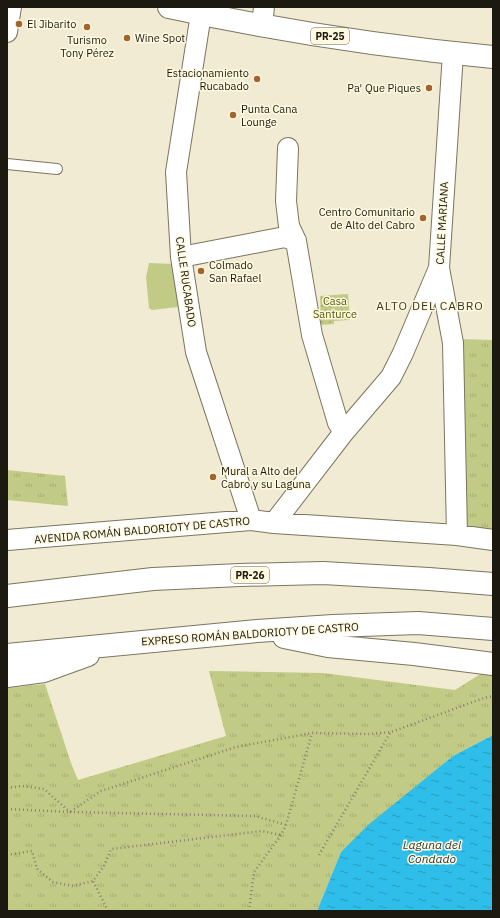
<svg xmlns="http://www.w3.org/2000/svg" width="500" height="918" viewBox="0 0 500 918" font-family="'IBM Plex Sans',sans-serif">
<style>
.grass{fill:url(#grass-tufts)}
.garden{fill:url(#garden-dots)}
.pitch{fill:#c2cb85}
.water{fill:url(#water-ripples)}
.lines{fill:none;stroke-linecap:round;stroke-linejoin:round}
.service-casing{stroke:#7b755f;stroke-width:12}
.minor-casing{stroke:#7b755f;stroke-width:22}
.primary-casing{stroke:#7b755f;stroke-width:24}
.motorway-casing{stroke:#7b755f;stroke-width:24}
.path{stroke:#868171;stroke-width:2.5;stroke-dasharray:1 3;stroke-linecap:butt}
.service{stroke:#fff;stroke-width:10}
.minor{stroke:#fff;stroke-width:20}
.primary{stroke:#fff;stroke-width:22}
.motorway{stroke:#fff;stroke-width:22}
.poi-dot{fill:#a3632c;stroke:#fff9e0;stroke-width:1.5}
.labels{text-anchor:middle;dominant-baseline:central;stroke-width:3;stroke-linejoin:round;paint-order:stroke}
.shield{fill:#fff9e0;stroke:#5f5c4e;stroke-width:1}
.shield-label{font-size:10px;font-weight:bold;fill:#1b1910}
.poi-label{font-size:11px;fill:#1b1910;stroke:#fff9e0;text-anchor:start}
.street-label{font-size:11px;fill:#1b1910;stroke:#fff9e0}
.park-label{font-size:11px;fill:#505603;stroke:#fff9e0}
.neighbourhood-label{font-size:12px;letter-spacing:1px;fill:#3c3723;stroke:#fff9e0}
.water-label{font-size:12px;font-style:italic;fill:#1f353e;stroke:#fff9e0}
</style>
<defs>
<pattern id="grass-tufts" width="24" height="20" patternUnits="userSpaceOnUse"><rect width="24" height="20" fill="#c2cb85"/><path d="M3 7l-1-3M5 7V3M7 7l1-3M15 17l-1-3M17 17v-4M19 17l1-3" fill="none" stroke="#a6ae72"/></pattern>
<pattern id="garden-dots" width="8" height="8" patternUnits="userSpaceOnUse"><rect width="8" height="8" fill="#c2cb85"/><path d="M2 2h.1M6 6h.1" fill="none" stroke="#a6ae72" stroke-width="1.8" stroke-linecap="round"/></pattern>
<pattern id="water-ripples" width="26" height="14" patternUnits="userSpaceOnUse"><rect width="26" height="14" fill="#2fbee9"/><path d="M2 4q2-2 4 0t4 0M15 11q2-2 4 0t4 0" fill="none" stroke="#279abb"/></pattern>
</defs>
<rect width="100%" height="100%" fill="#f2ebd3"/>
<path class="grass" d="M 461,339 L 493,340 L 493,531 L 465,527 Z
M 7,470 L 65,476 L 68,506 L 7,500 Z
M 493,666 L 493,735 L 453,756 L 341,852 L 317,911 L 7,911 L 7,688 L 45,684 L 71,763 L 78,780 L 226,736 L 209,671 L 323,673 L 455,690 Z"/>
<path class="garden" d="M 348,294 L 350,320 L 334,321 L 334,324 L 321,325 L 320,296 Z"/>
<path class="pitch" d="M 149,263 L 175,264 L 178,307 L 152,310 L 149,308 L 146,277 Z"/>
<path class="water" d="M 493,735 L 493,911 L 317,911 L 341,852 L 368,825 L 453,756 Z"/>
<g class="lines">
<g class="service-casing">
<path id="service" d="M 7,164 L 57,169"/>
</g>
<g class="minor-casing">
<path id="minor" d="M 201,14 L 176,172 L 181,257 L 196,352 L 251,520
M 262,25 L 264,7
M 7,32 L 11,7
M 453,53 L 439,268 L 453,343 L 457,535
M 288,148 L 286,201 L 289,226 L 296,241
M 181,257 L 285,237 L 296,241 L 312,335 L 338,423 L 344,432
M 274,523 L 344,432 L 391,377 L 403,353 L 439,268
M 7,540 L 251,520 L 274,523 L 457,535 L 493,540"/>
</g>
<g class="primary-casing">
<path id="primary" d="M 169,7 C 275,30 385,47 493,57"/>
</g>
<g class="motorway-casing">
<path id="motorway" d="M 7,596 L 153,579 L 240,575 L 323,573 L 429,579 L 493,584
M 284,637 L 328,646 L 414,654 L 493,664
M 7,655 L 257,631 L 333,626 L 418,623 L 493,629
M 7,676 L 44,671 L 88,655"/>
</g>
<path class="path" d="M 7,788 L 22,786 L 44,789 L 70,812 L 255,816 L 286,825
M 7,809 L 70,812 L 101,791 L 236,747 L 312,733 L 369,734 L 391,732 L 484,698 L 493,696
M 7,855 L 32,851 L 37,869 L 53,882 L 73,886 L 93,881
M 319,855 L 390,733
M 108,911 L 93,881 L 104,866 L 111,849 L 262,831 L 281,835
M 249,911 L 254,872 L 281,835 L 286,825 L 312,733"/>
<use href="#service" class="service"/>
<use href="#minor" class="minor"/>
<use href="#primary" class="primary"/>
<use href="#motorway" class="motorway"/>
</g>
<g class="poi-dot">
<circle cx="19" cy="24" r="4"/>
<circle cx="87" cy="27" r="4"/>
<circle cx="127" cy="38" r="4"/>
<circle cx="257" cy="79" r="4"/>
<circle cx="429" cy="88" r="4"/>
<circle cx="233" cy="115" r="4"/>
<circle cx="423" cy="218" r="4"/>
<circle cx="201" cy="271" r="4"/>
<circle cx="213" cy="477" r="4"/>
</g>
<g class="labels">
<g class="shield">
<rect x="311" y="28" width="38" height="16" rx="3"/>
<rect x="231" y="567" width="38" height="16" rx="3"/>
</g>
<g class="shield-label">
<text x="330" y="36">PR-25</text>
<text x="250" y="575">PR-26</text>
</g>
<g class="poi-label">
<text x="27" y="24">El Jibarito</text>
<text x="135" y="38">Wine Spot</text>
<text x="87" y="40" text-anchor="middle">Turismo<tspan x="87" dy="13">Tony Pérez</tspan></text>
<text x="249" y="73" text-anchor="end">Estacionamiento<tspan x="249" dy="13">Rucabado</tspan></text>
<text x="421" y="88" text-anchor="end">Pa' Que Piques</text>
<text x="241" y="109">Punta Cana<tspan x="241" dy="13">Lounge</tspan></text>
<text x="415" y="212" text-anchor="end">Centro Comunitario<tspan x="415" dy="13">de Alto del Cabro</tspan></text>
<text x="209" y="265">Colmado<tspan x="209" dy="13">San Rafael</tspan></text>
<text x="221" y="471">Mural a Alto del<tspan x="221" dy="13">Cabro y su Laguna</tspan></text>
</g>
<g class="street-label">
<text transform="translate(442 223) rotate(-87)">CALLE MARIANA</text>
<text transform="translate(186 282) rotate(82)">CALLE RUCABADO</text>
<text transform="translate(142 530) rotate(-5)">AVENIDA ROMÁN BALDORIOTY DE CASTRO</text>
<text transform="translate(250 634) rotate(-4)">EXPRESO ROMÁN BALDORIOTY DE CASTRO</text>
</g>
<g class="park-label">
<text x="335" y="301">Casa<tspan x="335" dy="13">Santurce</tspan></text>
</g>
<g class="neighbourhood-label">
<text x="430" y="305">ALTO DEL CABRO</text>
</g>
<g class="water-label">
<text x="432" y="844">Laguna del<tspan x="432" dy="14">Condado</tspan></text>
</g>
</g>
<rect width="500" height="918" fill="none" stroke="#1b1910" stroke-width="16"/>
</svg>
